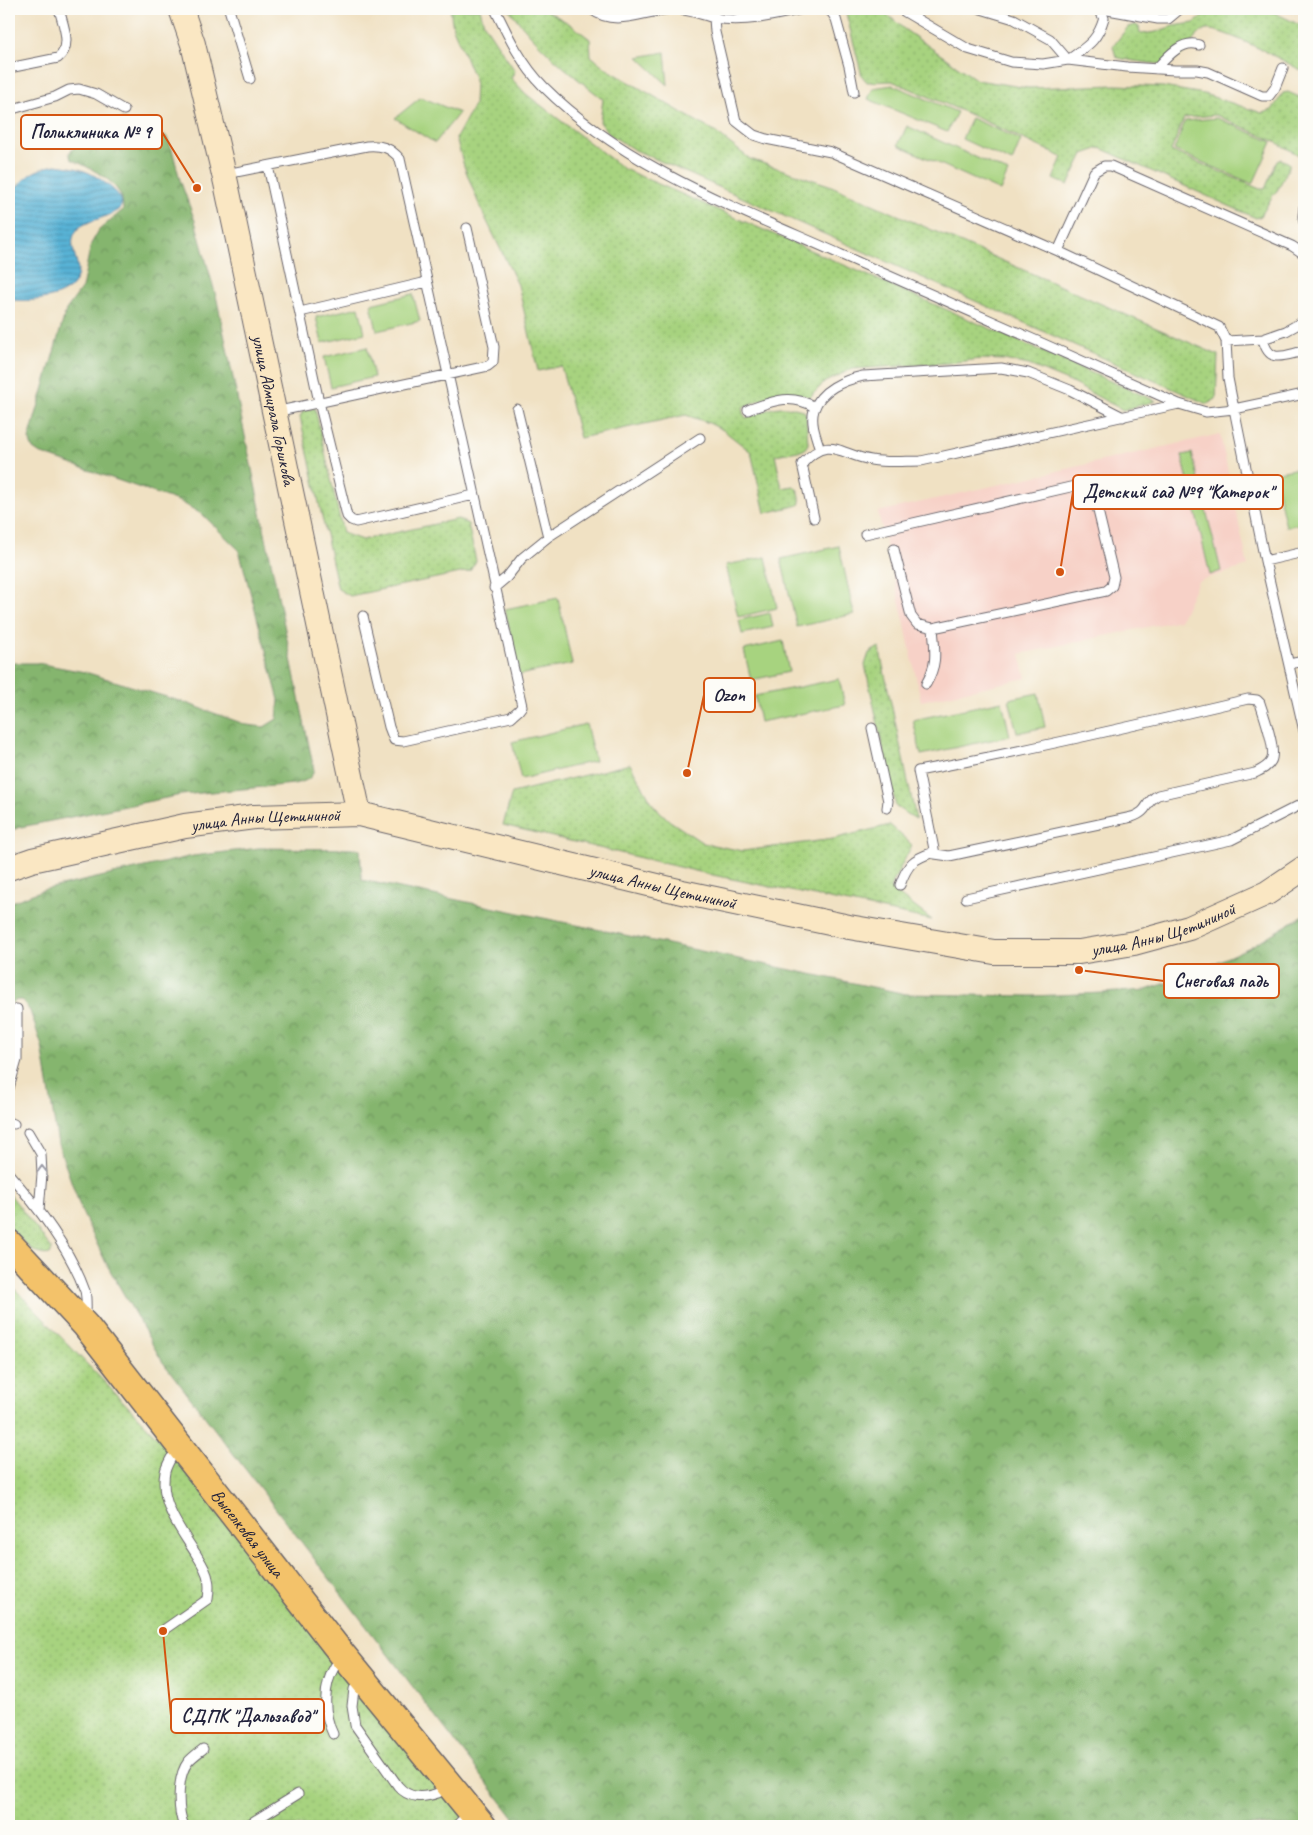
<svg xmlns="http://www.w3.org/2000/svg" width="1313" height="1835" viewBox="0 0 1313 1835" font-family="Caveat,sans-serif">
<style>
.built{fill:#f7d1c7}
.grass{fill:url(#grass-dots);stroke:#647a5d}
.forest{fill:url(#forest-crowns);stroke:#546c54}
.park{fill:#a7d37f;stroke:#647a5d}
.water{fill:url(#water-rules);stroke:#3e6a88}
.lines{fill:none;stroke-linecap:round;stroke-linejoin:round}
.lane-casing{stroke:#6a656b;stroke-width:11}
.secondary-casing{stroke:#6a656b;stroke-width:26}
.primary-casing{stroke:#6a656b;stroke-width:29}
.lane{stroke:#fff;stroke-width:9}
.secondary{stroke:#fae7c3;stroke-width:24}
.primary{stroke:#f3c26a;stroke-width:26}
.oneway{stroke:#9c9ca7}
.labels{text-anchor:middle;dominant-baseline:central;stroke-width:5;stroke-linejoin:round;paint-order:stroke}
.street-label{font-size:18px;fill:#22223b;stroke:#fdfcf7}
.leader{fill:none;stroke:#d45411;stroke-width:2}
.callout-dot{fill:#d45411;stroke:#fdfcf7;stroke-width:2}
.callout{fill:#fdfcf7;stroke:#d45411;stroke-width:2}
.callout-label{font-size:19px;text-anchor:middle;font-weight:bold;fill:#22223b}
</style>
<defs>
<pattern id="grass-dots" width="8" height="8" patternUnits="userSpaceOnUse" patternTransform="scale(1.25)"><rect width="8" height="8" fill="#a7d37f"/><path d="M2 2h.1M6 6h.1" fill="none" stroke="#8fb56f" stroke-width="1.8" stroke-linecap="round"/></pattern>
<pattern id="forest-crowns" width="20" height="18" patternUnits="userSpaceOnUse" patternTransform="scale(1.25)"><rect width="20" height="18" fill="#85b56e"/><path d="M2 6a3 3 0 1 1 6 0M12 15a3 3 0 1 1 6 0" fill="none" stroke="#6c935c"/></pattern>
<pattern id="water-rules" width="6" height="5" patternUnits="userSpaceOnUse" patternTransform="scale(1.25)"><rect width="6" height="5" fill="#59b3d6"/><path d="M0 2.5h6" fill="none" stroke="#4991af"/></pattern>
</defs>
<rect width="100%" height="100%" fill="#fdfcf7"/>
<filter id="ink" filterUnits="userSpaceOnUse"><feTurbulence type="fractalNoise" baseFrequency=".02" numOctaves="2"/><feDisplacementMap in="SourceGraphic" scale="10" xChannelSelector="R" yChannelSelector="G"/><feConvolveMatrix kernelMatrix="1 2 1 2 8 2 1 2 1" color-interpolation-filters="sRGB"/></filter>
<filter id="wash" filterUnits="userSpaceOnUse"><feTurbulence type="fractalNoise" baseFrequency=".0096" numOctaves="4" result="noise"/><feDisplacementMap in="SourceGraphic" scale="20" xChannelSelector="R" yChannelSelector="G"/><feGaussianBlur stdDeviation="1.12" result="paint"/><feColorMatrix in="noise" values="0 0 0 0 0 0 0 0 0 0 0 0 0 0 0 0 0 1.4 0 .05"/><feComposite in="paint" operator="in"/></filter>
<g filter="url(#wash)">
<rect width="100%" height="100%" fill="#f0e1c3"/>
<path class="built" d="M 1220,434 L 1248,566 L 1198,581 L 1180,620 L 1020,654 L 1026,678 L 921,701 L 905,625 L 878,512 Z"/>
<path class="grass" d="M 450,9 L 480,9 L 484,24 L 515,71 L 511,78 L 526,94 L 624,169 L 1156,401 L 1123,410 L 1070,382 L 1029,365 L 1004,360 L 981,359 L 948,363 L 852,369 L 825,382 L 810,397 C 781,390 770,396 743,407 L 743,413 L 746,418 C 771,409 776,403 803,410 L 806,414 L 808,444 L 804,450 L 775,455 L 782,488 L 794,486 C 799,490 802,499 799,505 L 765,513 L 751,452 L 723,430 L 709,423 L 686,415 L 580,438 L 561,366 L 538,371 L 518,285 L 480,207 L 464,166 L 456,138 L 474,105 L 475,80 L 453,28 Z
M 509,9 L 544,9 L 570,24 L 590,39 L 591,56 L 607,69 L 715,132 L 750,159 L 829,185 L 1218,355 L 1216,399 L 1207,404 L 633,149 L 609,134 L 600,122 L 603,99 C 568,72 535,45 509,9 Z
M 845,9 L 881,9 L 904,29 L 977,80 L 1028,88 L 1116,85 L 1163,87 L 1204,94 L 1262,113 L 1272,110 L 1283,93 L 1288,92 L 1304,99 L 1304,158 L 1274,141 L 1216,115 L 1184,118 L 1171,151 L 1260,189 L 1265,189 L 1277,161 L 1281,159 L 1289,163 L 1289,167 L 1276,193 L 1273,195 L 1261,216 L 1256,218 L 1100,148 L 1083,154 L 1068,185 L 1053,179 L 1062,157 L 969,114 L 892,81 L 867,82 L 862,76 Z
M 1208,9 L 1267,9 L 1304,27 L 1304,72 C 1288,63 1222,27 1206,30 C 1196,32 1191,46 1185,52 C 1179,58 1169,63 1161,64 C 1153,64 1124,60 1116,57 L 1113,46 L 1128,27 L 1135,25 L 1139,26 L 1140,33 L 1142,34 L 1156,32 L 1173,26 L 1194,23 L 1209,12 Z
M 315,408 L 343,533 L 362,540 L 458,519 L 468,524 L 476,561 L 470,571 L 350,596 L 338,589 L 300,417 L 303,411 Z
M 879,647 L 916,819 L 896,807 L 865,665 L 869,653 Z
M 630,764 L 654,806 L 670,821 L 703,843 L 743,851 L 833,839 L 890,825 L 912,845 L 890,888 L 932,920 L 708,874 L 503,825 L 512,793 Z
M 9,1193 L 52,1249 L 50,1254 C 34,1259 19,1236 9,1226 Z
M 9,1283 L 167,1447 L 474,1826 L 9,1826 Z"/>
<path class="forest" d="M 122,119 L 166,136 L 172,149 L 180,180 L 195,221 L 217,300 L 314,770 C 311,781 304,781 294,784 L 181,795 L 21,827 L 9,831 L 9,663 L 37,663 L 85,672 L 186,703 L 247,725 L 264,727 L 277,719 L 279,700 L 239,550 L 203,515 L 181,502 L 39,453 L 33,449 L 29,439 L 66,310 L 82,288 L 91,244 L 99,230 L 123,210 C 125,182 91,169 71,159 L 69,153 C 84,135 100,127 122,119 Z
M 259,848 L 360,849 L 362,880 L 906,994 L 1031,996 L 1103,993 L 1146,990 L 1184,977 L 1250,947 L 1304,915 L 1304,1826 L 520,1826 L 162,1361 L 107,1265 L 82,1212 L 58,1144 L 42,1046 L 30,1011 L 22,1000 C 15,1000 11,1001 9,1008 L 9,903 L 43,890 L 193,856 Z"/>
<path class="park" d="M 665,52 L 668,85 L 638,57 Z
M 893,85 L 957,112 L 947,132 L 868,99 L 873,88 Z
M 421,97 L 459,113 L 435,143 L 395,118 Z
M 971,118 L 1021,140 L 1012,162 L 962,139 Z
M 1217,118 L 1272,142 L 1253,184 L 1174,150 L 1185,121 Z
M 907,126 L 1008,172 L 1000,191 L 898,145 Z
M 413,294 L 420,321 L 377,331 L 371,304 Z
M 359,307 L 365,333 L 322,343 L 316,317 Z
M 367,347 L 374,377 L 331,387 L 324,357 Z
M 1192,453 L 1221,571 L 1210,575 L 1182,455 Z
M 1304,467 L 1304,523 L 1286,527 L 1274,473 Z
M 839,546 L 854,614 L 797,627 L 781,559 Z
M 766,557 L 777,608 L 738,617 L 726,565 Z
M 558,598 L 572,664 L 519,675 L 505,609 Z
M 770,613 L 773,627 L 742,634 L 739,620 Z
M 783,641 L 789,672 L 751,680 L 744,650 Z
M 839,679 L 845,705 L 760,722 L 755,696 Z
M 1038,693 L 1045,727 L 1017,733 L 1009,699 Z
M 1002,701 L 1010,736 L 921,755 L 913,720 Z
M 586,724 L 595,761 L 521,779 L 512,742 Z"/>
<path class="water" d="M 55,165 C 77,167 91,171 108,185 C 148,217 88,215 77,230 C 67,243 77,256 78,270 C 78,299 33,302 12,300 L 9,299 L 9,196 C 26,177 29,171 55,165 Z"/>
</g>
<g filter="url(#ink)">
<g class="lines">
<g class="lane-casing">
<path id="lane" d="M 229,9 L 250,79
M 495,9 C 508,36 522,65 544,87 C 623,166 741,210 842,255 C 954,304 1067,354 1179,404 L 1206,412 L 1234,409 L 1228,378 L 1226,341 L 1219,327 L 1058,251 L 831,152 L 766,139 L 754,135 L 736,121 L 715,32 L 714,18 C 702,15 688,9 675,9 C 647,9 616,29 591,9
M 714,9 L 714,18 C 744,23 774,16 803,9
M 828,9 L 832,13 L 836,19 L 849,66 L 854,92
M 900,9 L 968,49 L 1011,62 L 1043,64 L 1068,60 L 1127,67 L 1175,70 L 1197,70 L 1208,72 L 1262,96 L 1269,96 L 1275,88 L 1283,68
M 981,9 L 1014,19 L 1050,39 L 1068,60
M 1108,10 L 1158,19 L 1168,19 L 1180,9
M 1068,60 C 1087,46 1097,42 1104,18 L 1098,9
M 9,68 L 58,58 C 73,46 63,25 59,9
M 1156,69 C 1167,57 1182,39 1199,45
M 9,110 L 55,97 L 69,90 L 79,89 L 96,94 L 124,110
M 268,166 L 319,402 L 347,516 L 351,520 L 356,522 L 474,495
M 226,174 L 367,146 C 381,145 390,147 400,159 L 522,706 L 519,710 L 511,717 L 403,741 L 394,740 L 389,727 L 363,616
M 1304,207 L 1303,216 L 1304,222
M 1058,251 L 1094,172 L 1104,166 L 1111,166 L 1292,246 L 1304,254
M 300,312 L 427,282
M 1304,321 L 1286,331 L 1263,339 C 1269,365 1284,355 1304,351
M 1226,341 L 1263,339
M 1304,394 L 1234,409 L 1265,561 L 1304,731
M 748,410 C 773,401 790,393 815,407
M 275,412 L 488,366 L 493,362 L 494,347 L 467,228
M 820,449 C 816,437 810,422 814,410 C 820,390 844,380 863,376 L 1001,368 L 1028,373 L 1070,390 L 1123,417
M 814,518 L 802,464 C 829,434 840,455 871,460 C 888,463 905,461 921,461 L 1179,404
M 865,534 L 1079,485 L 1089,485 L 1093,490 L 1114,577 L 1112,586 L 1106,591 L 933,628
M 548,537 L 700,438
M 894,549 L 911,616 L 917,624 L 933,628 C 935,652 938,663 926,684
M 1265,561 L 1304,552
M 494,588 L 507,577 L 522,558 L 548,537 L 517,409
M 1289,664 L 1304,661
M 1248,699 L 1257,700 L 1260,703 C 1264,716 1277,751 1271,761 C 1268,767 1261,770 1255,773 L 1158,795 C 1143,803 1150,811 1132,817 L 949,856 L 935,854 L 918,771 C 1029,750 1138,725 1248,699 Z
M 872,728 L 888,801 L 887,808
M 900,885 C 908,863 913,859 934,852
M 966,898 L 1231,840 L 1304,803
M 9,1088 L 17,1060 L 17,1009
M 9,1122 L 14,1124
M 28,1132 L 41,1154 L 42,1174 L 39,1210
M 9,1174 C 38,1207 70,1249 85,1291 C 87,1299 86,1310 86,1318
M 165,1629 L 208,1599 C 209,1592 210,1585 208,1579 C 207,1571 201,1562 196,1554 C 181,1530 159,1503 165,1472 C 166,1467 169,1462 171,1458
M 354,1689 L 352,1706 L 355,1725 L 398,1786 C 409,1799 423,1798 438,1793
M 333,1734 C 323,1713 323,1686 335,1666
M 184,1826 C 177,1810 177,1776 188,1762 C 192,1757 198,1753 203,1749
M 246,1826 L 298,1794
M 456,1826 L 461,1821"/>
</g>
<g class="secondary-casing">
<g id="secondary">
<path id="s1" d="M 181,9 L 193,44 L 226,183 L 359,814"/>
<path id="s2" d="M 9,868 L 32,860 L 185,826 L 254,817 L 359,814 L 682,892 L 849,927 L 994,952 L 1079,952 L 1134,943 L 1189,928 L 1267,893 L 1304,868"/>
</g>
</g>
<g class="primary-casing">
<g id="primary">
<path id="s3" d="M 9,1243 L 86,1326 L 342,1654 L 483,1826"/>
</g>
</g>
<use href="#lane" class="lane"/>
<use href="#secondary" class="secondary"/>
<use href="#primary" class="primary"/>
</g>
<defs><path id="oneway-chevron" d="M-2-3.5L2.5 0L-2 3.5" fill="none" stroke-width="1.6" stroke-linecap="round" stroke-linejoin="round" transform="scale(1.25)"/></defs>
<use class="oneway" href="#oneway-chevron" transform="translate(42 1169) rotate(-91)"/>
</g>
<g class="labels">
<g class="street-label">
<text stroke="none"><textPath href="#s1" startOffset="412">улица Адмирала Горшкова</textPath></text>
<text stroke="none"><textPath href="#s2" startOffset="262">улица Анны Щетининой</textPath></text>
<text stroke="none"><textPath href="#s2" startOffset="668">улица Анны Щетининой</textPath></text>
<text stroke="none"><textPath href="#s2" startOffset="1178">улица Анны Щетининой</textPath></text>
<text stroke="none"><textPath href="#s3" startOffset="376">Выселковая улица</textPath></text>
</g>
</g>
<path class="leader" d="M197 188L162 132M1060 572L1073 492M687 773L704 695M1079 970L1164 981M163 1631L171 1716"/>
<g class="callout-dot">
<circle cx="197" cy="188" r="5"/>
<circle cx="1060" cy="572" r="5"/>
<circle cx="687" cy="773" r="5"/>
<circle cx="1079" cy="970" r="5"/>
<circle cx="163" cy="1631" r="5"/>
</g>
<g class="callout">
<rect x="21" y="115" width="141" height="34" rx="5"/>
<rect x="1073" y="475" width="210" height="34" rx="5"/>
<rect x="704" y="678" width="51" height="34" rx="5"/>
<rect x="1164" y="964" width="115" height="34" rx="5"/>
<rect x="171" y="1699" width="153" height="34" rx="5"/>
</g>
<g class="callout-label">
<text x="91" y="138">Поликлиника № 9</text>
<text x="1178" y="498">Детский сад №9 "Катерок"</text>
<text x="729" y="701">Ozon</text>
<text x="1221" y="987">Снеговая падь</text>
<text x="248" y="1722">СДПК "Дальзавод"</text>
</g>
<rect width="1313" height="1835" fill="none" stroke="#fdfcf7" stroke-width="30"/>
</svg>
